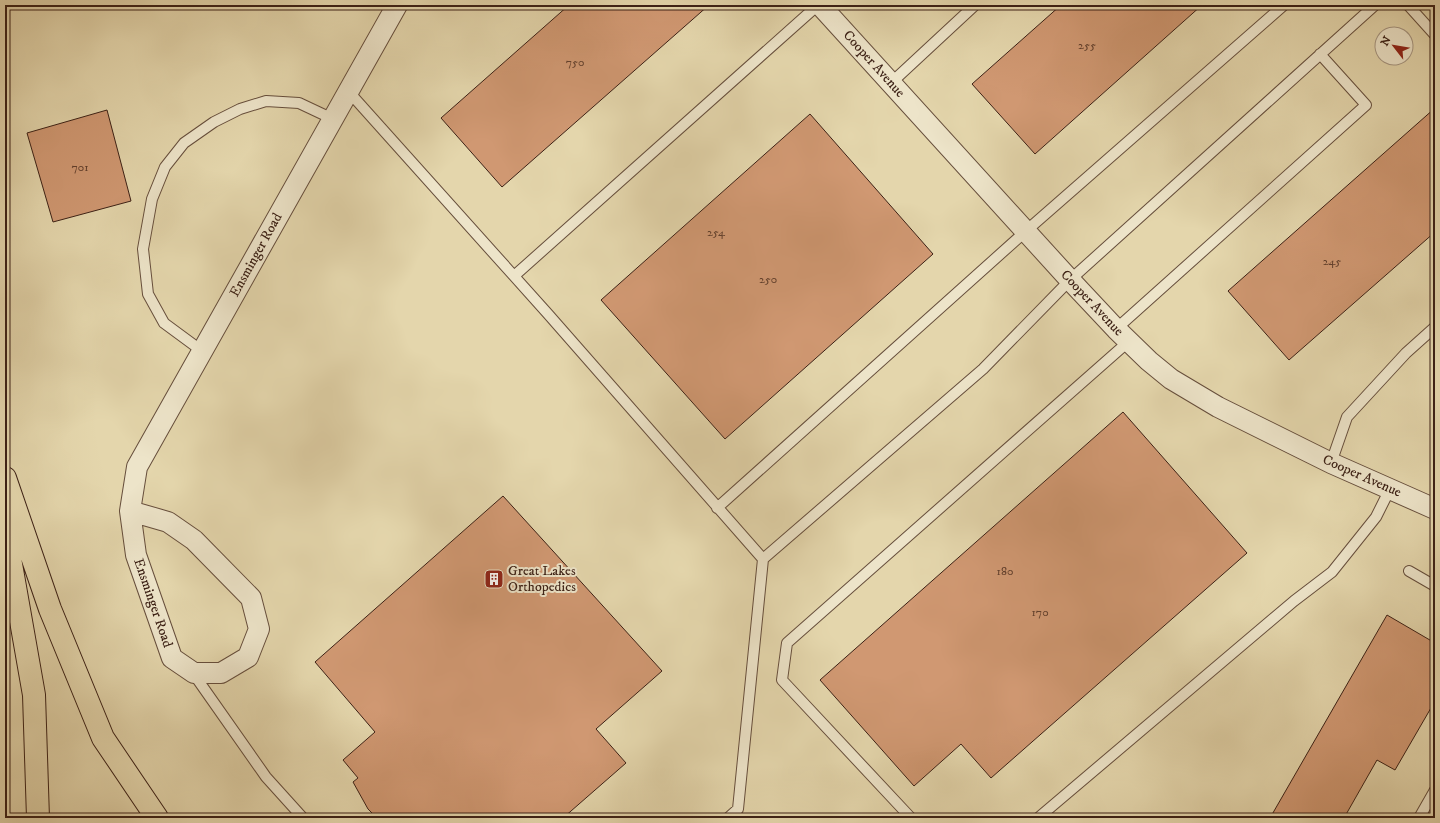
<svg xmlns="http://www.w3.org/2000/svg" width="1440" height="823" viewBox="0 0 1440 823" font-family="'IM FELL DW Pica',serif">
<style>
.building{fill:#d09872;stroke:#3c2116}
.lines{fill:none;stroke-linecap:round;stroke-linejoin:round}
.service-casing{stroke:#664e3c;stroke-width:12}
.minor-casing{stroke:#664e3c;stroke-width:22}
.motorway-casing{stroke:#3c2116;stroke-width:24}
.service{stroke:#ede4c9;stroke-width:10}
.minor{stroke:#ede4c9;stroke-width:20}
.motorway{stroke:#e4d6ac;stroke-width:22}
.labels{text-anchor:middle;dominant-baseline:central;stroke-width:4;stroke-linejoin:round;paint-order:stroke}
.number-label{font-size:12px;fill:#613f2d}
.street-label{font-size:14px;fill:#3c2116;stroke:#ede4c9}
.poi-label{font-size:14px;fill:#3c2116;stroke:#ede4c9;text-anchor:start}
</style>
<rect width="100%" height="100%" fill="#e4d6ac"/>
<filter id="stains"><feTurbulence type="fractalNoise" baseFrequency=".005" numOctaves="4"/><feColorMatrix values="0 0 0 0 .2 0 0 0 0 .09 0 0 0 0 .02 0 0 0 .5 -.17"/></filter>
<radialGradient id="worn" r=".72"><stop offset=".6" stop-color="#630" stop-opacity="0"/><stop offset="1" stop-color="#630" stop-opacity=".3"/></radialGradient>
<path class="building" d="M 569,5 L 709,5 L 502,187 L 441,118 Z
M 1061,5 L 1202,5 L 1035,154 L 972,84 Z
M 1435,108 L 1435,232 L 1289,360 L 1228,291 Z
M 107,110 L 131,201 L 53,222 L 27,133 Z
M 810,114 L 933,254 L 725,439 L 601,300 Z
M 1123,412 L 1247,553 L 991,778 L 961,744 L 914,786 L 820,680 Z
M 503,496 L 662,671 L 596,729 L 626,763 L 563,818 L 377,818 L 368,809 L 353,782 L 358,778 L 343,760 L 375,732 L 315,662 Z
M 1387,615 L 1435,643 L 1435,701 L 1395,770 L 1377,760 L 1344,818 L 1270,818 Z"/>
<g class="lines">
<g class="service-casing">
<path id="service" d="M 1408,5 L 1435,35
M 891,83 L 975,5
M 349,92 L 548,314 L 763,559 L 983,369 L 1070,280 L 1375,5
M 514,276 L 818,5
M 1116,329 L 1366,105 L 1320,54
M 202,351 L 164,323 L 148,294 L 143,249 L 152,199 L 165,167 L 184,143 L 214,122 L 240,109 L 266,101 L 299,103 L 333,119
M 1331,463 L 1347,417 L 1406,353 L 1435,327
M 717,508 L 1026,231 L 1284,5
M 1409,571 L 1435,586
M 193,673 L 266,777 L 303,818
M 728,818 L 738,809 L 763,559
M 911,818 L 782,680 L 787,643 L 1128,342
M 1038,818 L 1294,601 L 1332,572 L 1376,517 L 1390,489
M 1419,818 L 1435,790"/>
</g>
<g class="minor-casing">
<path id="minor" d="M 820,5 L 1070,280 L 1116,329 L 1149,361 L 1171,379 L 1218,407 L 1331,463 L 1435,509
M 130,511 L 168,522 L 194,540 L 251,598 L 259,629 L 248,657 L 221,673 L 194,673 L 172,658 L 136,555 L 130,511 L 137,467 L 397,5"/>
</g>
<g class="motorway-casing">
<path id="motorway" d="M 5,478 L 50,609 L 103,738 L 157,818
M 5,530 L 34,695 L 38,818"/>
</g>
<use href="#service" class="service"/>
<use href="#minor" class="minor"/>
<use href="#motorway" class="motorway"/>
</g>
<defs>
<g id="building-square" transform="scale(1)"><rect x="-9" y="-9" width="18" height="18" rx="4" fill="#8f2418" stroke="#ede4c9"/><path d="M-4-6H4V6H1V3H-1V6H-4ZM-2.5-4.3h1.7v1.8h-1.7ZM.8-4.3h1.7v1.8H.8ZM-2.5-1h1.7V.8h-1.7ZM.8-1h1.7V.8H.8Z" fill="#fff"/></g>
</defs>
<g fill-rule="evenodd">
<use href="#building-square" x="494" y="579"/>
</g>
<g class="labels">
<g class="number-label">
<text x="1087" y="45">255</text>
<text x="575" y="62">750</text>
<text x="80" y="167">701</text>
<text x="716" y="232">254</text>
<text x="1332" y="261">245</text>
<text x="768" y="279">250</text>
<text x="1005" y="571">180</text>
<text x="1040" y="612">170</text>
</g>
<g class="street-label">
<text transform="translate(874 64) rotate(48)">Cooper Avenue</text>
<text transform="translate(256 255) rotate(-61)">Ensminger Road</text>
<text transform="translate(1092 303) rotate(47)">Cooper Avenue</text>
<text transform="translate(1362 476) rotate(24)">Cooper Avenue</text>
<text transform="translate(153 603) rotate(71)">Ensminger Road</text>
</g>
<g class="poi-label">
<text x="508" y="571">Great Lakes<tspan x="508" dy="16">Orthopedics</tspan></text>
</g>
</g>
<rect width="1440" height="823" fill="none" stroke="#e4d6ac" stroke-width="20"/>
<rect x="6" y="6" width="1428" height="811" fill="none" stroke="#3c2116" stroke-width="2"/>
<rect x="10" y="10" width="1420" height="803" fill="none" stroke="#3c2116"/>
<g transform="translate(1394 46) rotate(301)"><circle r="19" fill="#ede4c9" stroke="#a69681"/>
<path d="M0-3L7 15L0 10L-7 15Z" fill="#8f2418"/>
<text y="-6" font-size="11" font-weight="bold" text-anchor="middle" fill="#3c2116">N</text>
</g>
<rect width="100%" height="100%" filter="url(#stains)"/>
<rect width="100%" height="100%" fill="url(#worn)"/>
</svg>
